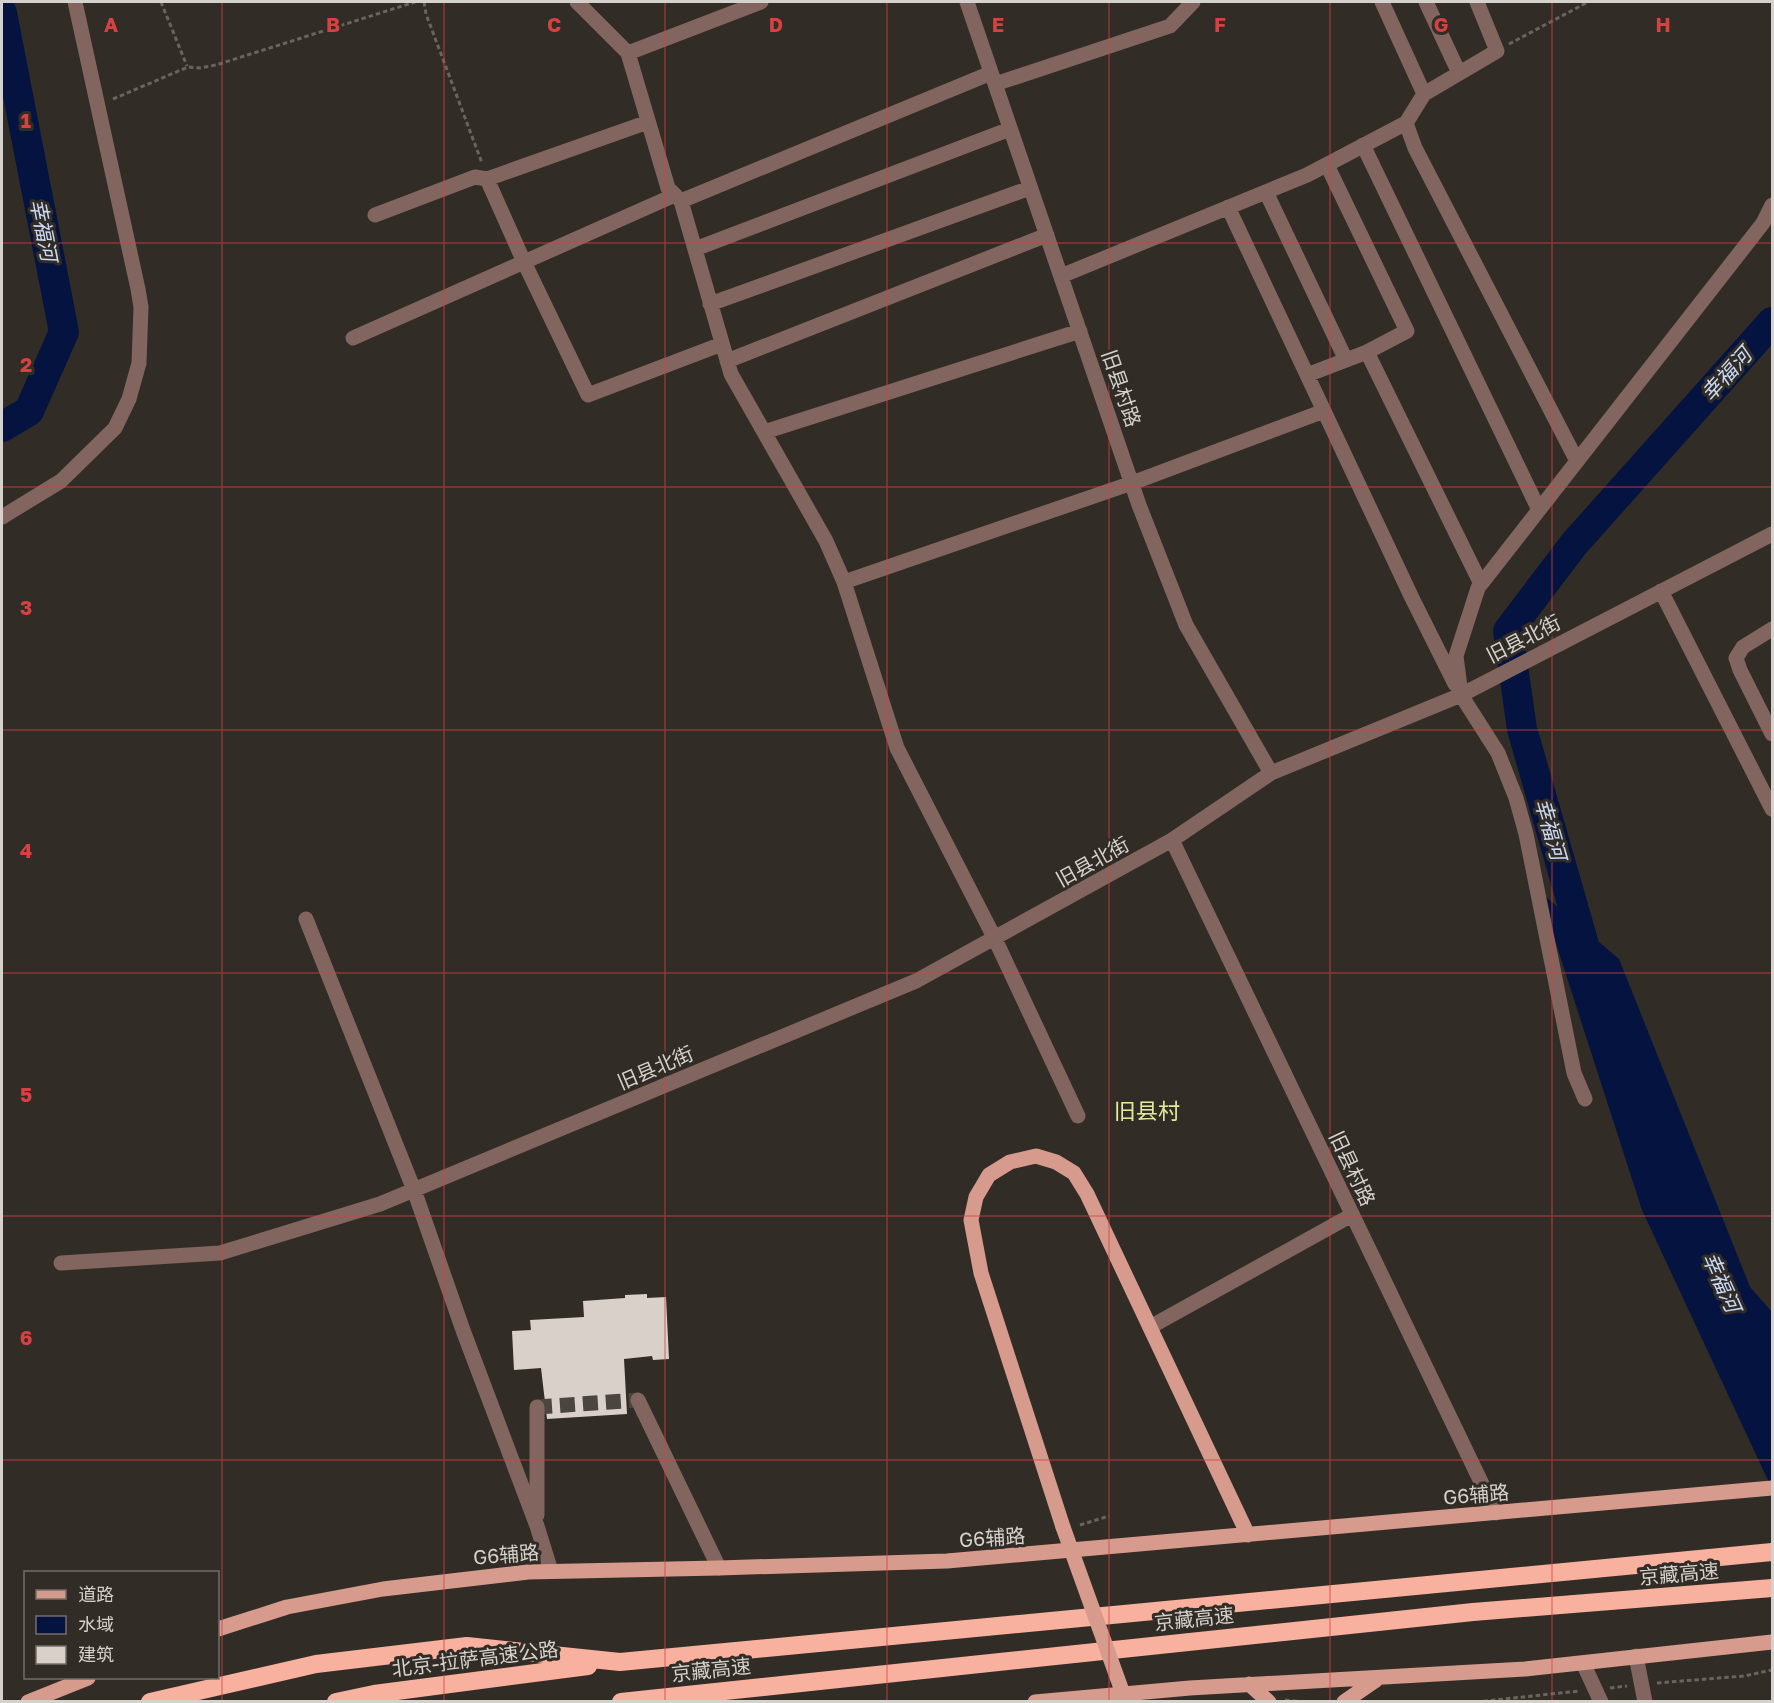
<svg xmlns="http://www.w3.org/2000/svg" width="1774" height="1703" viewBox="0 0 1774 1703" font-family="'Golos Text','Noto Sans SC',sans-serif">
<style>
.water{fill:#04133f}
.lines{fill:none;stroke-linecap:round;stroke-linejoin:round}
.river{stroke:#04133f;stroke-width:30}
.building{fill:#d9d1c9}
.minor-tunnel{stroke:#4a453f;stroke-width:15;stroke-dasharray:15 8;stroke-linecap:butt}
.path{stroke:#6a645f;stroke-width:3;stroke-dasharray:4.5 3;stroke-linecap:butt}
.minor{stroke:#82655e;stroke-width:15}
.major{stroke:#d69b8d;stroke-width:15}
.highway{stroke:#f8b19f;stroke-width:18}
.major-bridge{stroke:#d69b8d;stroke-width:15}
.grid{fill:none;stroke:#d64141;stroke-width:1.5;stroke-opacity:0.55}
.labels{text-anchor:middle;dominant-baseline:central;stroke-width:6;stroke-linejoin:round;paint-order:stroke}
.street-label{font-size:20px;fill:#d5d1cd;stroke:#322c26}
.water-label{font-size:21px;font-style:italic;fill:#c9d9f8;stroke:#322c26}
.quarter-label{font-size:22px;fill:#e2eb9c;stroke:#322c26}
.grid-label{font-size:20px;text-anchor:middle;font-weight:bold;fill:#d64141;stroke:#322c26;stroke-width:6;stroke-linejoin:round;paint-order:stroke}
</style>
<rect width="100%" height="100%" fill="#322c26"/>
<path class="water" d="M 1539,891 L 1619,959 L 1750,1287 L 1772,1312 L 1772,1489 L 1642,1210 Z"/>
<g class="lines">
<path class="river" d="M 2,13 L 64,332 L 29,411 L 2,427
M 1589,962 L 1522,729 L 1508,631 L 1574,544 L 1772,322"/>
</g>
<path class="building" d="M 647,1294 L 647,1298 L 666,1297 L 669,1359 L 653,1360 L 652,1356 L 624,1359 L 627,1414 L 547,1419 L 541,1368 L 514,1370 L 512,1331 L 531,1330 L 530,1320 L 584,1317 L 583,1301 L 625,1298 L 625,1295 Z"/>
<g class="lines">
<path class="minor-tunnel" d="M 537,1407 L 638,1400"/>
<path class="path" d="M 161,2 L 187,66
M 424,2 L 426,14 L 482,163
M 1509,44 L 1588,2
M 113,99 L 188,67 L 200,68 L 216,65 L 415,2
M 1080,1525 L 1109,1516
M 1657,1683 L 1744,1676 L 1772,1670
M 1610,1688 L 1627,1686
M 1285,1700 L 1304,1702
M 1476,1702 L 1579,1691"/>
<path class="minor" d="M 577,2 L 628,53 L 668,188 L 681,201 L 731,374 L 826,541 L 844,582 L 897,748 L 995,939 L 1078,1116
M 967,2 L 1139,505 L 1186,625 L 1271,773
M 1382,2 L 1424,94
M 1426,2 L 1459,73
M 628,53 L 761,2
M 995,84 L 1170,26 L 1193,2
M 1406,123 L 1415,148 L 1577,461
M 1363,145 L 1539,510
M 1327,165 L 1407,331 L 1367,352 L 1481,584
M 487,179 L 648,122
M 1266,192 L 1346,360
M 681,201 L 991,73
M 1228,207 L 1412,598 L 1455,684
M 375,215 L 475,177 L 487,179 L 524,262 L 588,395 L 722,344
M 695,249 L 1010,129
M 1061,276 L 1307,175 L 1406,123 L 1424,94 L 1497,51 L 1477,2
M 710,304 L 1030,188
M 353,338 L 675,195
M 727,361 L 1047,235
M 1307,375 L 1367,352
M 764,432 L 1080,331
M 2,517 L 61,481 L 115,428 L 129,399 L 139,363 L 141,307 L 138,289 L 75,2
M 844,582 L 1132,483 L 1324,411
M 1661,591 L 1772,809
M 1772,629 L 1743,647 L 1736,658 L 1740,670 L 1772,734
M 1172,840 L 1496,1513
M 306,919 L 414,1190 L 464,1333 L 537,1526 L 551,1571
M 1585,1099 L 1574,1073 L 1526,834 L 1516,798 L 1498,753 L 1461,695 L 1456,656 L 1478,588 L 1763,223 L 1772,205
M 61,1263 L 220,1253 L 380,1204 L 916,981 L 1172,840 L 1271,773 L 1461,695 L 1772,534
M 1150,1327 L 1352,1215
M 638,1400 L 719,1568
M 537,1515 L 537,1407
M 1636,1656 L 1645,1702
M 1583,1663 L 1601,1702"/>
<path class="major" d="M 1063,1527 L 981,1273 L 971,1220 L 976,1197 L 989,1175 L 1010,1162 L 1036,1156 L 1056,1162 L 1074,1173 L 1087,1194 L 1248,1535
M 218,1629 L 287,1607 L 383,1589 L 528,1572 L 719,1568 L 947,1561 L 1772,1488
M 1249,1684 L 1269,1702
M 28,1702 L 88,1678
M 1035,1702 L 1190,1688 L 1525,1669 L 1772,1642
M 1344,1702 L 1376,1680"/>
<path class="highway" d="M 150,1702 L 316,1664 L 467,1646 L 620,1662 L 1772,1552
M 336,1702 L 374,1694 L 588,1666
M 621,1702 L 1473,1612 L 1772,1588"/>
<path class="major-bridge" d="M 1063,1527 L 1126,1702"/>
</g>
<path class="grid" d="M 222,2 L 222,1702M 444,2 L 444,1702M 665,2 L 665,1702M 887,2 L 887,1702M 1109,2 L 1109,1702M 1330,2 L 1330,1702M 1552,2 L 1552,1702M 2,243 L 1772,243M 2,487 L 1772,487M 2,730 L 1772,730M 2,973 L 1772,973M 2,1216 L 1772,1216M 2,1460 L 1772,1460"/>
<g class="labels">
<g class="street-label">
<text transform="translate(1122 388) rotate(71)">旧县村路</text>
<text transform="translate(1523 638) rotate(-27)">旧县北街</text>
<text transform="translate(1092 861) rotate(-29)">旧县北街</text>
<text transform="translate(655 1067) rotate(-23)">旧县北街</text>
<text transform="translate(1353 1168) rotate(65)">旧县村路</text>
<text transform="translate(1476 1494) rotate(-5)">G6辅路</text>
<text transform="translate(992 1537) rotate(-4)">G6辅路</text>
<text transform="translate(506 1554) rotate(-5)">G6辅路</text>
<text transform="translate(1679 1573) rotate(-5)">京藏高速</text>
<text transform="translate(1194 1618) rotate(-6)">京藏高速</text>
<text transform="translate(475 1658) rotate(-7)">北京-拉萨高速公路</text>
<text transform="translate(711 1669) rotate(-6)">京藏高速</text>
</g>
<g class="water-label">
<text transform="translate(44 230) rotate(79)">幸福河</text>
<text transform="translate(1726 374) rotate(-48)">幸福河</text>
<text transform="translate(1551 829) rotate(74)">幸福河</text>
<text transform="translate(1722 1282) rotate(66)">幸福河</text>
</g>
<g class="quarter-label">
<text x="1147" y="1110">旧县村</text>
</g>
</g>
<g class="grid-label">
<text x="111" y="32">A</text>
<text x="333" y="32">B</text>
<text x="554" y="32">C</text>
<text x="776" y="32">D</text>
<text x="998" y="32">E</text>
<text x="1220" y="32">F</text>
<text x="1441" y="32">G</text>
<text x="1663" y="32">H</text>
<text x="26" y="128">1</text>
<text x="26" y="372">2</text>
<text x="26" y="615">3</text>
<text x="26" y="858">4</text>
<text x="26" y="1102">5</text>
<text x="26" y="1345">6</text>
</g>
<rect width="1774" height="1703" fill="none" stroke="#d5d1cd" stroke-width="6"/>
<rect x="24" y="1571" width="195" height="108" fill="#322c26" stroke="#736e69" stroke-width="1.5"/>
<rect x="36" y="1590" width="30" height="9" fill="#d69b8d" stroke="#736e69" stroke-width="1.5"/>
<text x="78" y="1601" font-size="18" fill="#d5d1cd">道路</text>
<rect x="36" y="1616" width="30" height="18" fill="#04133f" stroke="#736e69" stroke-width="1.5"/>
<text x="78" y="1631" font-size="18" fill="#d5d1cd">水域</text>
<rect x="36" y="1646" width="30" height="18" fill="#d9d1c9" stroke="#736e69" stroke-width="1.5"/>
<text x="78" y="1661" font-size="18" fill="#d5d1cd">建筑</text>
</svg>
